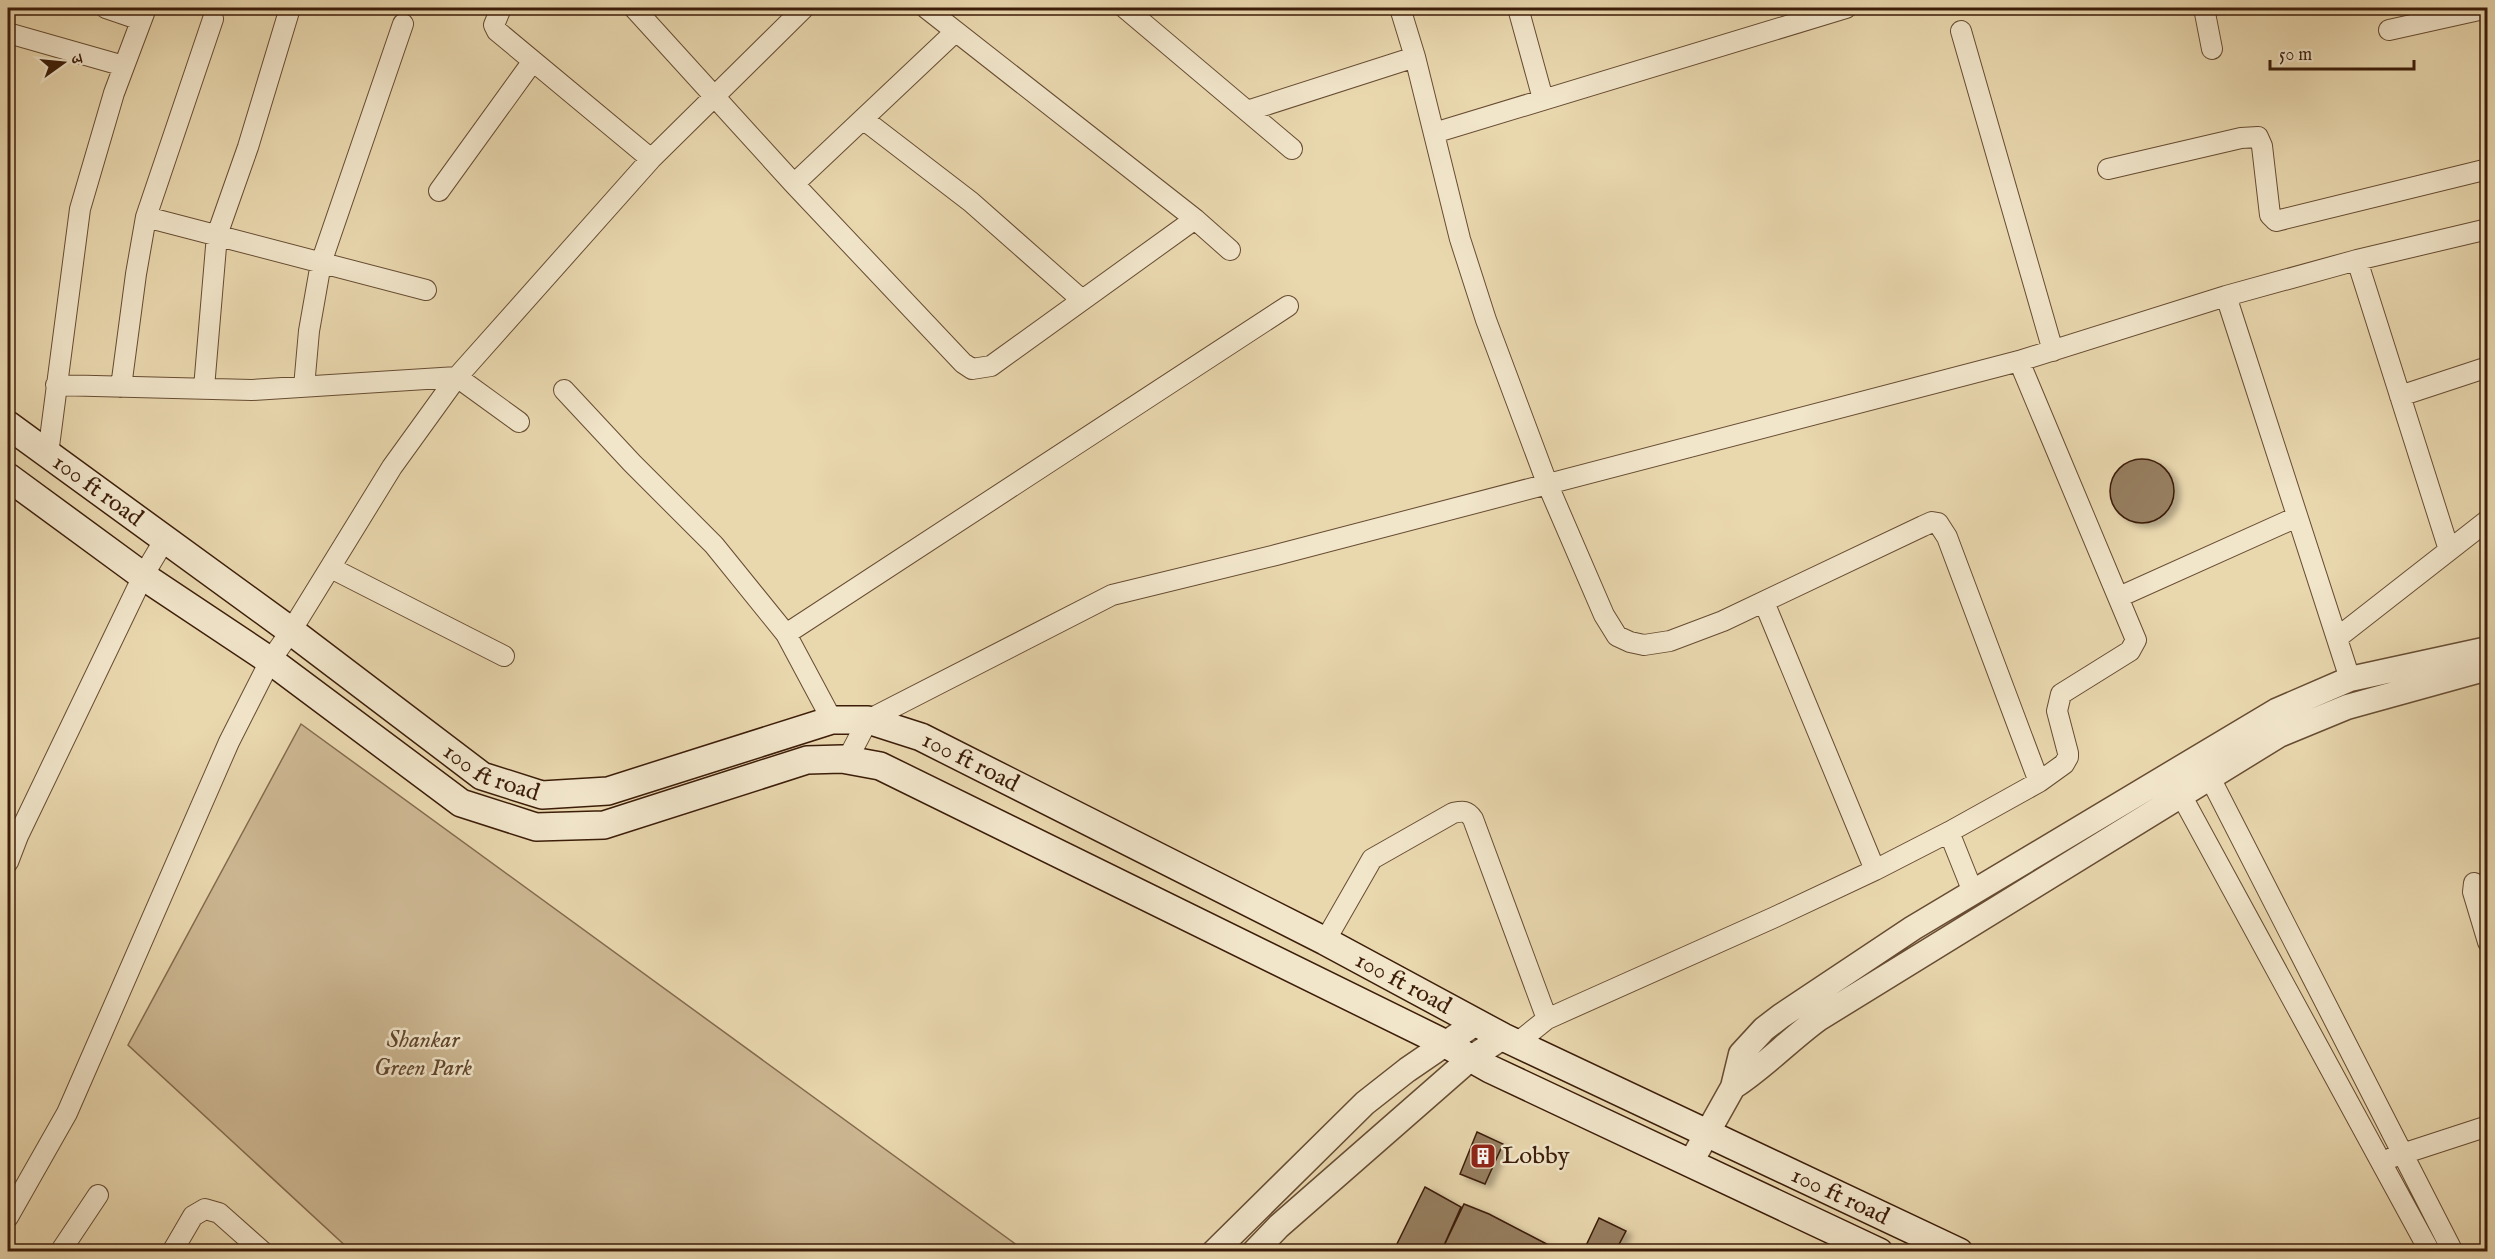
<svg xmlns="http://www.w3.org/2000/svg" width="2495" height="1259" viewBox="0 0 2495 1259" font-family="'IM FELL English','Noto Serif Devanagari',serif">
<style>
.green{fill:#ccb792;stroke:#846a4e;stroke-width:1.5}
.building{fill:#967e5f;stroke:#3c1d09;stroke-width:1.5;filter:url(#shadow)}
.lines{fill:none;stroke-linecap:round;stroke-linejoin:round}
.minor-casing{stroke:#674c32;stroke-width:22}
.tertiary-casing{stroke:#674c32;stroke-width:27}
.secondary-casing{stroke:#3c1d09;stroke-width:30}
.minor{stroke:#f1e5ca;stroke-width:20}
.tertiary{stroke:#f1e5ca;stroke-width:24}
.secondary{stroke:#f1e5ca;stroke-width:27}
.labels{text-anchor:middle;dominant-baseline:central;stroke-width:5;stroke-linejoin:round;paint-order:stroke}
.street-label{font-size:24px;fill:#3c1d09;stroke:#f1e5ca}
.park-label{font-size:24px;font-style:italic;fill:#60442b;stroke:#f1e5ca}
.poi-label{font-size:24px;fill:#3c1d09;stroke:#f1e5ca;text-anchor:start}
</style>
<defs>
<filter id="shadow"><feDropShadow dx="6" dy="4" stdDeviation="3" flood-color="#0004"/></filter>
</defs>
<rect width="100%" height="100%" fill="#e9d7ae"/>
<filter id="stains"><feTurbulence type="fractalNoise" baseFrequency=".00333" numOctaves="4"/><feColorMatrix values="0 0 0 0 .2 0 0 0 0 .09 0 0 0 0 .02 0 0 0 .5 -.17"/></filter>
<radialGradient id="worn" r=".72"><stop offset=".6" stop-color="#630" stop-opacity="0"/><stop offset="1" stop-color="#630" stop-opacity=".3"/></radialGradient>
<path class="green" d="M 301,724 L 1025,1251 L 351,1251 L 128,1045 Z"/>
<path class="building" d="M2110 491a32 32 0 1 1 64 0a32 32 0 1 1-64 0Z
M 1477,1132 L 1503,1144 L 1485,1184 L 1460,1174 Z
M 1425,1187 L 1461,1207 L 1441,1252 L 1393,1252 Z
M 1464,1204 L 1489,1214 L 1562,1252 L 1495,1252 L 1485,1247 L 1482,1252 L 1441,1252 Z
M 1599,1218 L 1626,1231 L 1615,1252 L 1583,1252 Z"/>
<g class="lines">
<g class="minor-casing">
<path id="minor" d="M 106,8 L 141,20
M 501,8 L 494,25 L 497,31 L 651,159
M 634,8 L 794,184 L 963,363 L 972,369 L 991,366 L 1195,219
M 926,8 L 1195,219 L 1230,250
M 1125,8 L 1292,149
M 1400,8 L 1415,57 L 1460,239 L 1486,320 L 1547,483 L 1604,615 L 1617,636 L 1630,642 L 1644,645 L 1670,641 L 1723,621 L 1923,526 L 1932,522 L 1938,523 L 1947,537 L 2039,782
M 1518,8 L 1543,99
M 2204,8 L 2212,49
M 2389,30 L 2488,8
M 1961,31 L 2053,351
M 8,33 L 124,66
M 1247,111 L 1415,57
M 863,119 L 971,202 L 1082,300
M 1434,133 L 1846,8
M 2108,169 L 2241,138 L 2258,137 L 2262,146 L 2270,215 L 2276,221 L 2488,169
M 794,184 L 955,32
M 439,191 L 533,61
M 146,217 L 426,290
M 2357,260 L 2449,550
M 2226,296 L 2350,679
M 56,385 L 252,390 L 457,377 L 519,422
M 121,387 L 136,274 L 146,217 L 213,19
M 304,387 L 309,331 L 321,263 L 403,24
M 204,388 L 217,235 L 248,147 L 290,8
M 564,390 L 632,463 L 714,545 L 786,634 L 832,720
M 2400,396 L 2488,367
M 48,454 L 80,209 L 114,93 L 146,8
M 331,568 L 504,656
M 2119,597 L 2297,517
M 1764,602 L 1875,870 L 1949,832 L 2039,782 L 2064,764 L 2068,757 L 2068,753 L 2057,711 L 2061,694 L 2130,651 L 2136,640 L 2019,361
M 786,634 L 1288,306
M 2337,638 L 2488,520
M 847,760 L 868,720 L 1112,595 L 1276,555 L 2019,361 L 2226,296 L 2357,260 L 2488,229
M 2204,766 L 2453,1252
M 2174,782 L 2430,1252
M 1949,832 L 1973,892
M 8,862 L 18,836 L 143,576 L 165,539
M 2474,883 L 2473,892 L 2488,942
M 1325,941 L 1372,859 L 1453,813 C 1463,811 1467,810 1473,819 L 1547,1019
M 1517,1043 L 1547,1019 L 1775,917 L 1875,870
M 2393,1157 L 2488,1126
M 8,1217 L 67,1113 L 229,742 L 270,661 L 291,631 L 392,467 L 457,377 L 651,159 L 804,8
M 60,1252 L 98,1195
M 172,1252 L 193,1216 L 205,1209 L 219,1213 L 263,1252"/>
</g>
<g class="tertiary-casing">
<path id="tertiary" d="M 1733,1087 C 1764,1067 1788,1041 1818,1019 L 2279,735 L 2347,707 L 2488,668
M 1691,1162 L 1733,1087 L 1741,1054 L 1764,1029 L 1781,1016 L 1913,928 L 2276,711 L 2350,679 L 2488,649
M 1214,1252 L 1365,1103 L 1407,1070 L 1477,1022
M 1254,1252 L 1279,1226 L 1471,1058 L 1503,1037"/>
</g>
<g class="secondary-casing">
<g id="secondary">
<path id="s1" d="M 8,425 L 291,631 L 482,776 L 542,795 L 608,791 L 832,720 L 868,720 L 921,737 L 1325,941 L 1503,1037 L 1959,1252"/>
<path d="M 8,477 L 143,576 L 275,664 L 461,803 L 536,827 L 604,825 L 807,760 L 842,759 L 880,766 L 1444,1043 L 1490,1069 L 1879,1252"/>
</g>
</g>
<use href="#minor" class="minor"/>
<use href="#tertiary" class="tertiary"/>
<use href="#secondary" class="secondary"/>
</g>
<defs>
<g id="building-square" transform="scale(1.35)"><rect x="-9" y="-9" width="18" height="18" rx="4" fill="#8f2418" stroke="#f1e5ca"/><path d="M-4-6H4V6H1V3H-1V6H-4ZM-2.5-4.3h1.7v1.8h-1.7ZM.8-4.3h1.7v1.8H.8ZM-2.5-1h1.7V.8h-1.7ZM.8-1h1.7V.8H.8Z" fill="#fff"/></g>
</defs>
<g fill-rule="evenodd">
<use href="#building-square" x="1483" y="1156"/>
</g>
<g class="labels">
<g class="street-label">
<text stroke="none"><textPath href="#s1" startOffset="111">100 ft road</textPath></text>
<text stroke="none"><textPath href="#s1" startOffset="1101">100 ft road</textPath></text>
<text stroke="none"><textPath href="#s1" startOffset="597">100 ft road</textPath></text>
<text stroke="none"><textPath href="#s1" startOffset="1587">100 ft road</textPath></text>
<text stroke="none"><textPath href="#s1" startOffset="2073">100 ft road</textPath></text>
</g>
<g class="park-label">
<text x="423" y="1040">Shankar<tspan x="423" dy="28">Green Park</tspan></text>
</g>
<g class="poi-label">
<text x="1502" y="1156">Lobby</text>
</g>
</g>
<rect width="2495" height="1259" fill="none" stroke="#e9d7ae" stroke-width="30"/>
<rect x="9" y="9" width="2477" height="1241" fill="none" stroke="#3c1d09" stroke-width="3"/>
<rect x="15" y="15" width="2465" height="1229" fill="none" stroke="#3c1d09" stroke-width="1.5"/>
<g transform="translate(63 63) rotate(75)" stroke="#f1e5ca" stroke-width="4.5" paint-order="stroke">
<path d="M0-4.5L10 22L0 15L-10 22Z" fill="#3c1d09"/>
<text y="-9" font-size="16" font-weight="bold" text-anchor="middle" fill="#3c1d09">उ</text>
</g>
<path d="M2270 60v9h144v-9" fill="none" stroke="#3c1d09" stroke-width="3"/>
<text x="2279" y="60" font-size="18" fill="#3c1d09" stroke="#f1e5ca" stroke-width="4.5" paint-order="stroke">50 m</text>
<rect width="100%" height="100%" filter="url(#stains)"/>
<rect width="100%" height="100%" fill="url(#worn)"/>
</svg>
